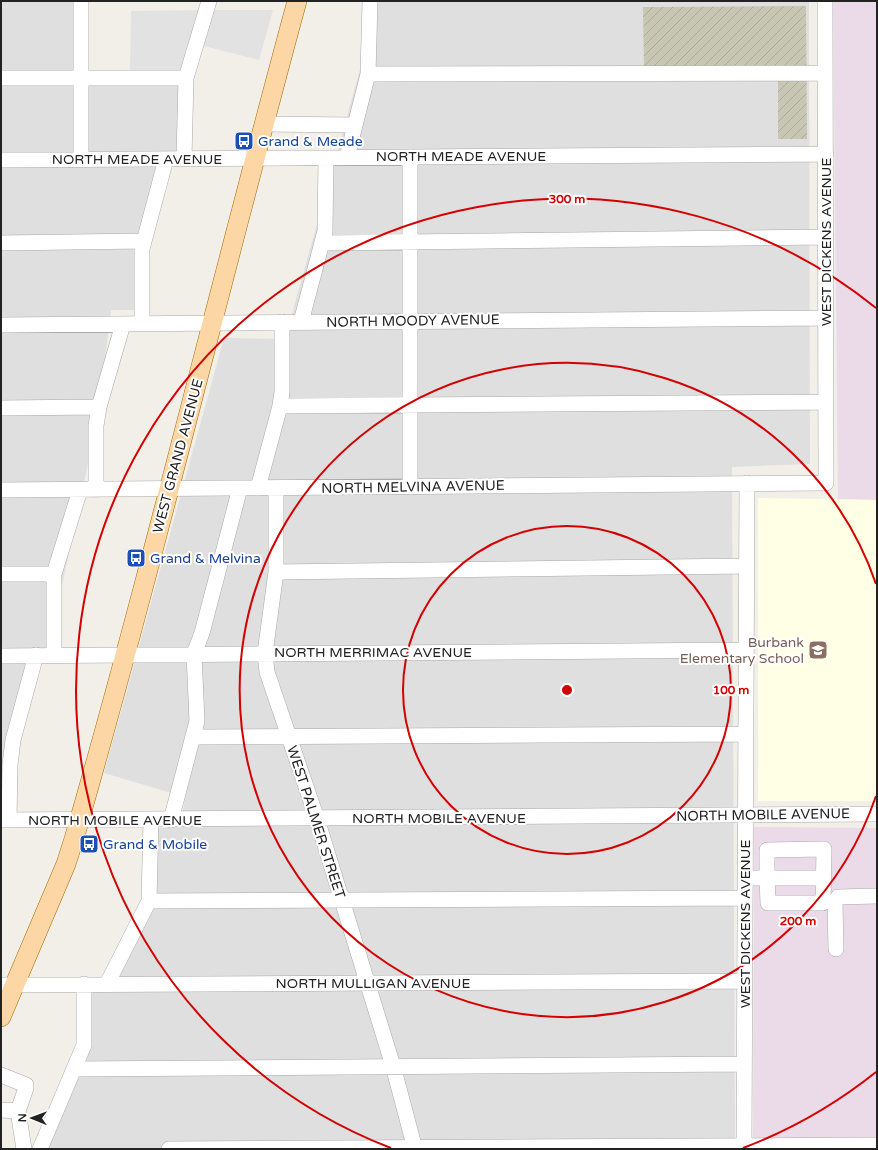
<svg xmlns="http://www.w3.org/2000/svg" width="878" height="1150" viewBox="0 0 878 1150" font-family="'Varela Round',sans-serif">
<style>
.residential{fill:#e0dfdf}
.industrial{fill:#ebdbe8}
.education{fill:#ffffe5}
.construction{fill:url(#construction-furrows)}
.parking{fill:#e2e2e2}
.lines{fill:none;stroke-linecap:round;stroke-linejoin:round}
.minor-casing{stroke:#a9a9a9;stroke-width:16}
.major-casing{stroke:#a06b00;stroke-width:20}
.minor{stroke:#fff;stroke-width:15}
.major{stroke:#fcd6a4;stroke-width:19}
.ring{fill:none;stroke:#d40000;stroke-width:2}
.labels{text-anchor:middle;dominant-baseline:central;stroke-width:4;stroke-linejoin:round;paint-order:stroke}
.transit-label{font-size:14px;fill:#164399;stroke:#fff;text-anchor:start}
.street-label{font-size:14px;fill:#222;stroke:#fff}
.education-label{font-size:14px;fill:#785e54;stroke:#fff;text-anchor:end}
.centre{fill:#d40000;stroke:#fff;stroke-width:2}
.ring-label{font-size:12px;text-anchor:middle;font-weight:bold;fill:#d40000;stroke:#fff;stroke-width:4;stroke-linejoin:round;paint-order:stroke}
</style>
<defs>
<pattern id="construction-furrows" width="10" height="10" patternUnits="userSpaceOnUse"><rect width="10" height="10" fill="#c7c7b4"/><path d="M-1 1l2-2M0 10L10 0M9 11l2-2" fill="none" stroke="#abab9a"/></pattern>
</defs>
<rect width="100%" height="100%" fill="#f2efe9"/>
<path class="residential" d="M 1,1 L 86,1 L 85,79 L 184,79 L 183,155 L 165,155 L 142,248 L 143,310 L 111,310 L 98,417 L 51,637 L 1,776 Z
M 379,1 L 809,1 L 810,464 L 732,467 L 735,1149 L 37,1149 L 83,1053 L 82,986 L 110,978 L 150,902 L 152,828 L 181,827 L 185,797 L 104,773 L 224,338 L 285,339 Z"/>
<path class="industrial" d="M 833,1 L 877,1 L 877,500 L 838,499 Z
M 754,827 L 877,828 L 877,1137 L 753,1139 Z"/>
<path class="education" d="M 758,498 L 877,500 L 877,801 L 758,801 Z"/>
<path class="construction" d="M 806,6 L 807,139 L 778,139 L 778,68 L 644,68 L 643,7 Z"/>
<path class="parking" d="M 200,10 L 184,72 L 130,72 L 131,11 Z
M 210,10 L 273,10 L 259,60 L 200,45 Z"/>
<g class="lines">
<g class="minor-casing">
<path id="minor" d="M 81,1 L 81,159
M 368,74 L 825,73
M 1,78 L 186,78
M 263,124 L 355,125
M 347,157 L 368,74 L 370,1
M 184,159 L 186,78 L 209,1
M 1,160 L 826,154
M 1,243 L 143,241
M 322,243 L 826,237
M 301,322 L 325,231 L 326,158
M 142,324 L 142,249 L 166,159
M 1,325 L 826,318
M 280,406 L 826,402
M 1,408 L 99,407
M 410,487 L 410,157
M 258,488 L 280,406 L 282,392 L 282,322
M 276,488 L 276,572 L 265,653 L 267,672 L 317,819 L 393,1066 L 415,1149
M 1,490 L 826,483 L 825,1
M 96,490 L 96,426 L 99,407 L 123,324
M 276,572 L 747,566
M 1,574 L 54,574
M 54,655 L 54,574 L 80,490
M 1,656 L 746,650
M 194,737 L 746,734
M 1,820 L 877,814
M 9,820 L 10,765 L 13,740 L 36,655
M 171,820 L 197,721 L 194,654 L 202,633 L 240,488
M 745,878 L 767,878 L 768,903 L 823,903 L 824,849 L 767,850 L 767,878 L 823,878
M 149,901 L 745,898
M 836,949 L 835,903 L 838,897 L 877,896
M 107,984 L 149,901 L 151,820
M 1,985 L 745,981
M 74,1069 L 744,1064
M 1,1075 L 26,1085 L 26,1088 L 18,1111 L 1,1110
M 18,1111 L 24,1149
M 40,1149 L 84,1045 L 84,984
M 169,1149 L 877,1145
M 744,1149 L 747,483"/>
</g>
<g class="major-casing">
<path id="major" d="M 1,1017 L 66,864 L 74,839 C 154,561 221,280 297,1"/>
</g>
<use href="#minor" class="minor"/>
<use href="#major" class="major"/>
</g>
<g class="ring">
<circle cx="567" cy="690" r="164"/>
<path d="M876 796A327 327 0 1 1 876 584"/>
<path d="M876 1072A491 491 0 0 1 743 1148M391 1148A491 491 0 1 1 876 308"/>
</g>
<defs>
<g id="bus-square" transform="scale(1)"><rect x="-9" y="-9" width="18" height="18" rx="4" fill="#1a4fb4" stroke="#fff"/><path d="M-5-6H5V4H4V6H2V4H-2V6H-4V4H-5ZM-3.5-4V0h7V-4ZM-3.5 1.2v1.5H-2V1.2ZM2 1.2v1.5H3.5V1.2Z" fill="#fff"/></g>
<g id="school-square" transform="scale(1)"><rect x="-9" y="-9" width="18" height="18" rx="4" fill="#8d6e63" stroke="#fff"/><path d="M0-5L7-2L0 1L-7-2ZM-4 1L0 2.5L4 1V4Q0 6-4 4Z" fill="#fff"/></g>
</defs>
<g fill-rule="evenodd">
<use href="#bus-square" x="244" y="141"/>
<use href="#bus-square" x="136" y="558"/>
<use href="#school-square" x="818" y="650"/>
<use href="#bus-square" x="89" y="844"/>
</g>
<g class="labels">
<g class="transit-label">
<text x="258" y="141">Grand &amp; Meade</text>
<text x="150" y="558">Grand &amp; Melvina</text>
<text x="103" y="844">Grand &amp; Mobile</text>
</g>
<g class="street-label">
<text x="461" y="156">NORTH MEADE AVENUE</text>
<text x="137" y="159">NORTH MEADE AVENUE</text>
<text transform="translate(826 242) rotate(-90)">WEST DICKENS AVENUE</text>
<text transform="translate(413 321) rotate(-1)">NORTH MOODY AVENUE</text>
<text transform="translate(178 456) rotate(-75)">WEST GRAND AVENUE</text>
<text transform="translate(413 487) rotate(-1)">NORTH MELVINA AVENUE</text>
<text x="373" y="652">NORTH MERRIMAC AVENUE</text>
<text transform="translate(763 815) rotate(-1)">NORTH MOBILE AVENUE</text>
<text x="439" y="818">NORTH MOBILE AVENUE</text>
<text x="115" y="820">NORTH MOBILE AVENUE</text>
<text transform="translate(316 822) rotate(72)">WEST PALMER STREET</text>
<text transform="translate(745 924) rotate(-90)">WEST DICKENS AVENUE</text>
<text x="373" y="983">NORTH MULLIGAN AVENUE</text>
</g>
<g class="education-label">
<text x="804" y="642">Burbank<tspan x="804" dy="16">Elementary School</tspan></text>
</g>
</g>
<circle cx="567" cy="690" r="6" class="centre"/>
<g class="ring-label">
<text x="567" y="203">300 m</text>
<text x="731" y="694">100 m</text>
<text x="798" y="925">200 m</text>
</g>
<rect width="878" height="1150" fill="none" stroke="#222222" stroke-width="4"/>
<g transform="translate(32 1118) rotate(271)" stroke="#ffffff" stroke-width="3" paint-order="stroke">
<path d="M0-3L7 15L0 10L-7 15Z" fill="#222222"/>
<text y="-6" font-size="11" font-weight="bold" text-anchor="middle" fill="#222222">N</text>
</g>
</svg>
